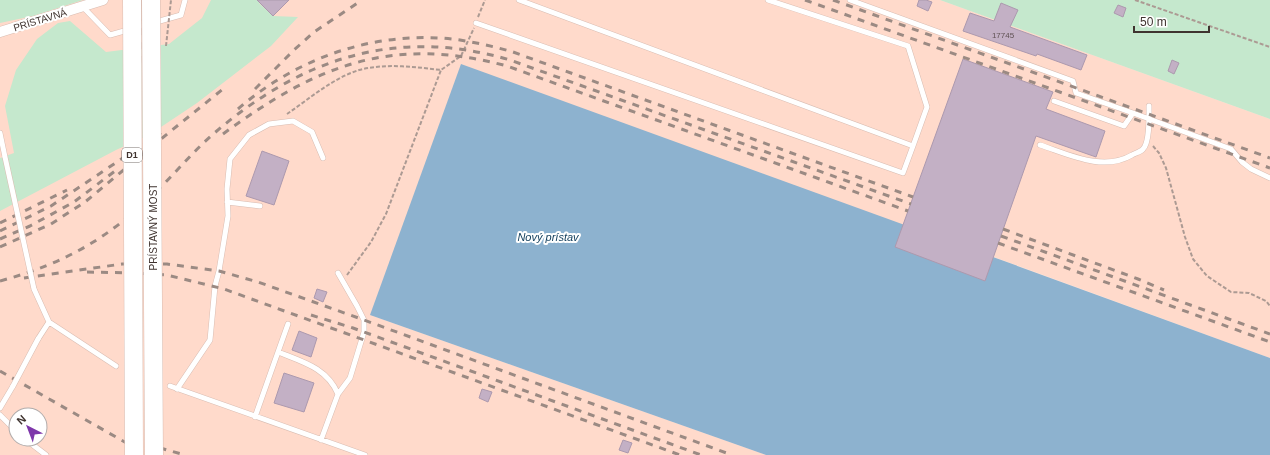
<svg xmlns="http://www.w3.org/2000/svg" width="1270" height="455" viewBox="0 0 1270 455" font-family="Helvetica,sans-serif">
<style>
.built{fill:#ffdacb;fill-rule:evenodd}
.green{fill:#c5e8cd}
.water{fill:#8db2cf}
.building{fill:#c3b0c5;stroke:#ac99ae}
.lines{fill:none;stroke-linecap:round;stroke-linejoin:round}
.service-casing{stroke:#d9bdb2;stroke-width:6}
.minor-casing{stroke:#d9bdb2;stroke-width:11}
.path{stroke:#ac9a93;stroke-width:2;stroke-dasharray:4 2;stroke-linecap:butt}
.service{stroke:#fff;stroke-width:5}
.minor{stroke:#fff;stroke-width:10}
.rail{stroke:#9b8a83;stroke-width:3;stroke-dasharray:7 7;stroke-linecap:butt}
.service-bridge-casing{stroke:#d9bdb2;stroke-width:6;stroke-linecap:butt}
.motorway-bridge-casing{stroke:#d9bdb2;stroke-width:19;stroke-linecap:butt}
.path-bridge{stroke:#ac9a93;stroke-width:2;stroke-dasharray:4 2;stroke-linecap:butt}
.service-bridge{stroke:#fff;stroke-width:5}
.motorway-bridge{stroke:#fff;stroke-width:18}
.labels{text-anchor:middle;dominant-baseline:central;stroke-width:4;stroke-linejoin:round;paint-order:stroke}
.number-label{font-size:8px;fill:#605254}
.shield{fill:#fff;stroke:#79706d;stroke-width:1}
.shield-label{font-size:9px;font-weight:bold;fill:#3f332f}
.street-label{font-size:10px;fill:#3f332f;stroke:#fff}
.water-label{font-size:11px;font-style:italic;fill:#14405e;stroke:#fff}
</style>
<rect width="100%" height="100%" fill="#fde6dc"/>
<path class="built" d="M 5,0 L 940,0 L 1270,119 L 1270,358 L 994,257 L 370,315 L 766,455 L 0,455 L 0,1 ZM 16,415 L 40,415 L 40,439 L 16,439 Z"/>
<path class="green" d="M 0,0 L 83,0 L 33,16 L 0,23 Z
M 211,0 L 262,0 L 259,3 L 273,16 L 298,17 L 271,46 L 197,103 L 149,135 L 116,150 L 0,211 L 0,158 L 14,153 L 5,106 L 16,70 L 37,39 L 58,23 L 70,21 L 106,52 L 169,44 L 202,18 Z
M 940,0 L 1270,0 L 1270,119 Z"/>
<path class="water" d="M 461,64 L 993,257 L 1270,358 L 1270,455 L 766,455 L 370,315 Z"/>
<path class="building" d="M 257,0 L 289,0 L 273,16 Z
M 919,0 L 926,0 L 932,2 L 928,11 L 917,6 Z
M 1001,3 L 1018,10 L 1010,27 L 1087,55 L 1081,70 L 1037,54 L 1036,56 L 963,31 L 970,13 L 994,21 Z
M 1118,5 L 1126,8 L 1123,17 L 1114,13 Z
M 963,59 L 1053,92 L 1046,109 L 1105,131 L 1096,157 L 1036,136 L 985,281 L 895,247 Z
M 1172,60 L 1179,63 L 1174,74 L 1168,71 Z
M 262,151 L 289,161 L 274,205 L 246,196 Z
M 317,289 L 327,292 L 323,302 L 314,298 Z
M 299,331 L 317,338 L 311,357 L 292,350 Z
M 284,373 L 314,383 L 304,412 L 274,403 Z
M 482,389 L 492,392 L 488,402 L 479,398 Z
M 623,440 L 632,443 L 628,453 L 619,450 Z"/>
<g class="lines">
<g class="service-casing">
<path id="service" d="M 768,0 L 908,46 L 927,107 L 913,146
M 850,0 L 1073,81 L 1076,93 L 1133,113
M 82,6 L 110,35 L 181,15 L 185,0
M 476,23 L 903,173 L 913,146 L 519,0
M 1054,101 L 1124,126 L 1133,113 L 1231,149 L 1242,162 L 1251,169 L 1270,178
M 0,133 L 5,157
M 1040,145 C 1068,154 1103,172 1132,155 C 1135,153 1141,152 1143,149 C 1150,142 1149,116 1149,106
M 227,202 L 260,206
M 338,273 L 357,306 L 364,320 L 364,332 L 350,378 L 338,394
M 34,289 L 49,322 L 38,339
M 49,322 L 116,366
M 278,352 L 288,324
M 170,386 L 365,455
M 177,389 L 210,340 L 215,286 L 219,271 L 228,216 L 227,189 L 230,159 L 249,135 L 269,124 L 293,121 L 312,132 L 323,158
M 0,408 L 13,386
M 0,415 L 16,431
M 255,417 L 278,352 C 303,362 327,368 338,394 L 321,440
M 25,439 L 46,455"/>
</g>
<g class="minor-casing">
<path id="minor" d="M 0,32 L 103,0"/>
</g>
<path class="path" d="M 1135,0 L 1270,47
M 478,17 L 485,0
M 287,114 C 309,99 333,78 359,70 C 385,63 415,67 441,70 L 461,56 L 474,28
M 1153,146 L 1159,153 L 1166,168 L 1185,237 L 1193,259 L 1207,276 L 1231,292 L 1249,293 L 1266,301 L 1270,306
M 347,275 L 371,242 L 386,214 L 441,70"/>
<use href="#service" class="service"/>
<use href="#minor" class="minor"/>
<path class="rail" d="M 805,0 L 1270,168
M 833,0 L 1270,158
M 255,89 L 294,50 L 314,32 L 362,0
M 238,109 C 299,56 380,29 460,40 C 478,43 496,47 513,52 L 913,197
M 223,134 C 317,65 391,35 507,66 L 908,211
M 0,223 L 67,190
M 1003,229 L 1138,279 L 1164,290
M 0,231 L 51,206 L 165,130
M 1001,236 L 1270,334
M 0,239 L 30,226 L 74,202 L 115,171
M 998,243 L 1270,342
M 0,247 L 51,224 L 85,202 L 161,139 L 223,89
M 87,272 L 134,273 L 167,275 L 224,289 L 680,455
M 24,278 L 122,264 L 167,264 L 219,271 L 258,282 L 364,320 L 732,455
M 0,281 C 66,263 109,238 158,190 C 176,172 192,153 211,136 C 299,59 396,26 510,60 L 911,204
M 311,315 L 353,328 L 701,455
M 0,371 L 144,453
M 146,444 L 185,455
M 140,455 L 139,76 L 142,25 L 147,0
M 149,455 L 147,76 L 151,25 L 156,0"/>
<g class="service-bridge-casing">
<path id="service-bridge" d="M 5,157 L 34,289
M 13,386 L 38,339"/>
</g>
<g class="motorway-bridge-casing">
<path id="motorway-bridge" d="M 132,0 L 134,455
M 151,0 L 154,455"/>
</g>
<path class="path-bridge" d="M 166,46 L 171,0"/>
<use href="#service-bridge" class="service-bridge"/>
<use href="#motorway-bridge" class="motorway-bridge"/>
</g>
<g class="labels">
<g class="number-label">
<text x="1003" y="35">17745</text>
</g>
<rect class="shield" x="122" y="148" width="20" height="14" rx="3"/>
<g class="shield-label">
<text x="132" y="155">D1</text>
</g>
<g class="street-label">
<text transform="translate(40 20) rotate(-17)">PRÍSTAVNÁ</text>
<text transform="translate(153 227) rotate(-90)">PRÍSTAVNÝ MOST</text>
</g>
<g class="water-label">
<text x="548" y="237">Nový prístav</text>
</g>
</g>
<g transform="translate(28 427) rotate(318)"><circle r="19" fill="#ffffff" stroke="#b2adac"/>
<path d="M0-3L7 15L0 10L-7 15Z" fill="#7e37aa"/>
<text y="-6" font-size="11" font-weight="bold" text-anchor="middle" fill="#3f332f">N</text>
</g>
<path d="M1134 26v6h75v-6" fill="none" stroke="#3f332f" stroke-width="2"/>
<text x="1140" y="26" font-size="12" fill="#3f332f" stroke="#ffffff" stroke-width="3" paint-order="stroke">50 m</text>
</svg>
